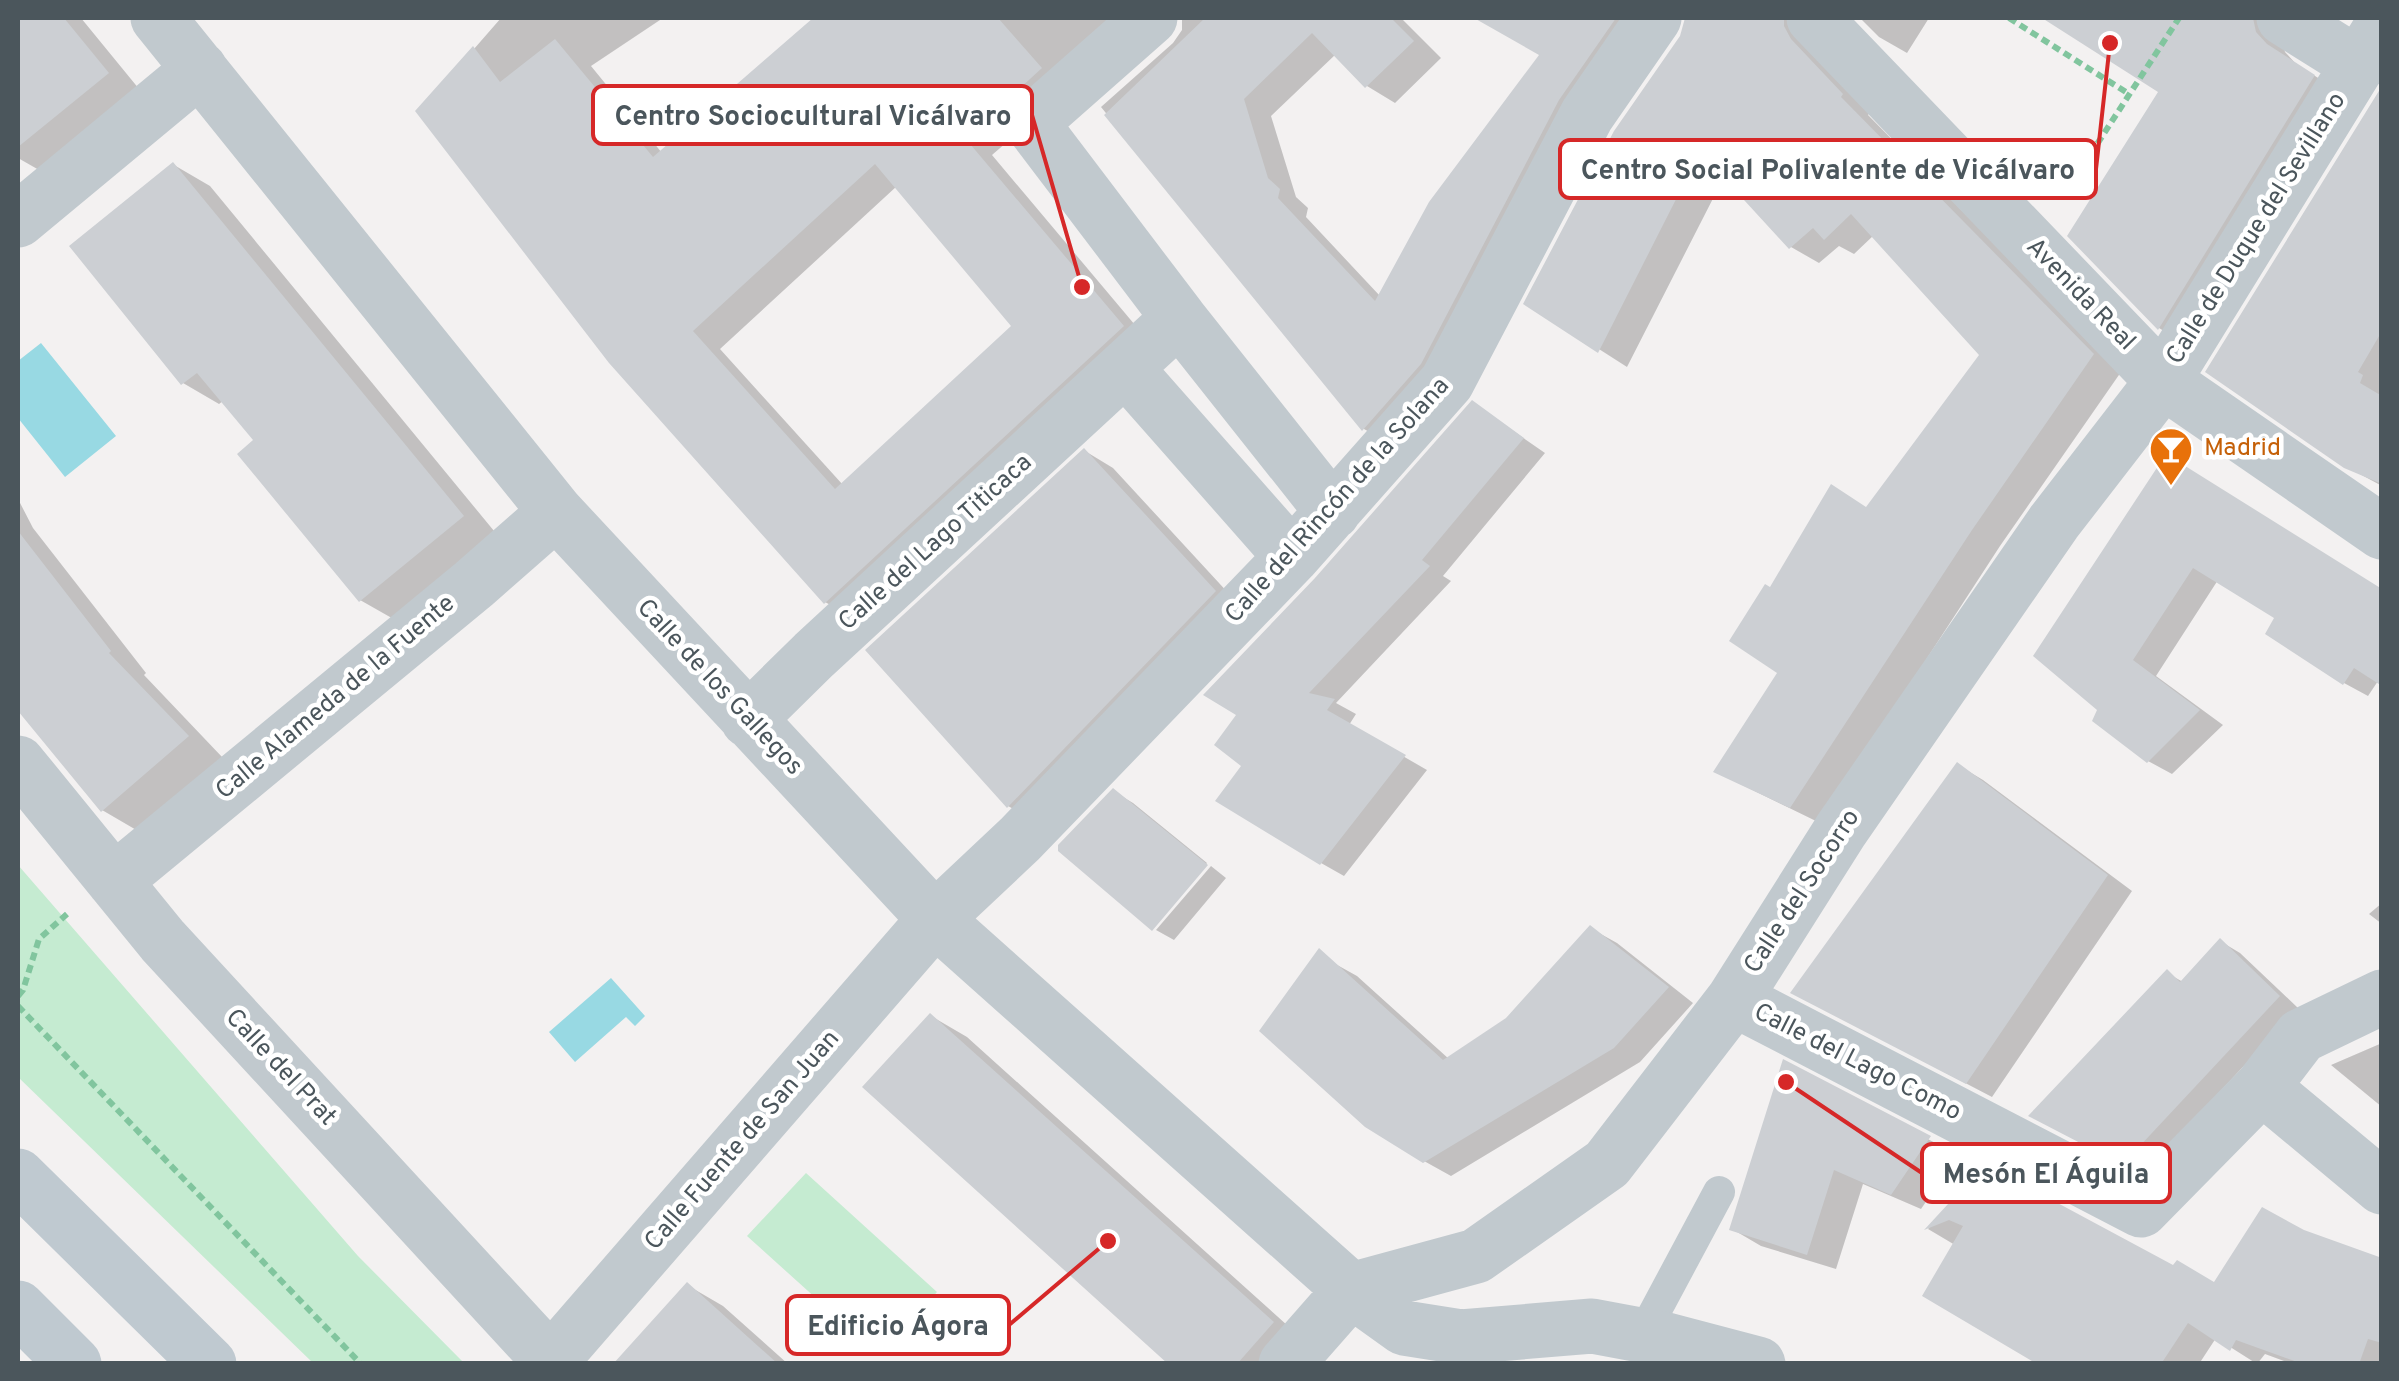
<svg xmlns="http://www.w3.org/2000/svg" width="2399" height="1381" viewBox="0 0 2399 1381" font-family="Overpass,sans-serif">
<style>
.green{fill:#c5ebd1}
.water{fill:#98d9e3}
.shadow{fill:#0003;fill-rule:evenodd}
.building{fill:#cccfd3;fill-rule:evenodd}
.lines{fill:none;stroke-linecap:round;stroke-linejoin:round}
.path{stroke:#81c59e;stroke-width:6;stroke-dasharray:8 5;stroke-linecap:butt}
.service{stroke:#c1c9ce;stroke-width:32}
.minor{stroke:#c1c9ce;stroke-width:55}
.secondary{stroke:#bfc9d0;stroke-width:55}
.labels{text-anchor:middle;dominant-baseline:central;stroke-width:9;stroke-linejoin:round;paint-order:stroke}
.street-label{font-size:25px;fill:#4b565c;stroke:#fff}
.food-label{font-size:25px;fill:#c56008;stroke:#fff;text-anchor:start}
.leader{fill:none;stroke:#d62828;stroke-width:4}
.callout-dot{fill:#d62828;stroke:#fff;stroke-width:4}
.callout{fill:#fff;stroke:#d62828;stroke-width:4}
.callout-label{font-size:28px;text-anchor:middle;font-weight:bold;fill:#4b565c}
</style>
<rect width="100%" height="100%" fill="#f3f1f1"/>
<path class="green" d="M 18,865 L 358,1256 L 464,1363 L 313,1363 L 18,1077 Z
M 806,1173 L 937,1292 L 879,1355 L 747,1236 Z"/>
<path class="water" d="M 41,343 L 116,436 L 65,477 L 18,418 L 18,361 Z
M 611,978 L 645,1016 L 635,1026 L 626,1017 L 575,1062 L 549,1032 Z"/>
<path class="shadow" d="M 18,18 L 81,18 L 144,95 L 46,174 L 18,158 Z
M 501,18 L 663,18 L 591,66 L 662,153 L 816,18 L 1150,18 L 992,155 L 1151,344 L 854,618 L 825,602 L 419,112 ZM 897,186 L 1015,326 L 843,485 L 720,349 Z
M 1182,18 L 1401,18 L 1441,58 L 1395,103 L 1367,86 L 1336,54 L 1271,116 L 1296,197 L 1308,208 L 1306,217 L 1380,296 L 1543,54 L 1514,38 L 1530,18 L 1656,18 L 1392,445 L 1364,429 L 1101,107 L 1173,43 L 1182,30 Z
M 1687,18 L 1818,18 L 1871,111 L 1868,115 L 2121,372 L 2000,546 L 1820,823 L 1716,772 L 1780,672 L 1771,591 L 1868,509 L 1982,355 L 1874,235 L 1854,254 L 1839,246 L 1819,263 L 1791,247 L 1725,175 L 1627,367 L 1527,303 L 1682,36 Z
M 1860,18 L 1929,18 L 1907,53 L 1879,37 Z
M 2046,18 L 2286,18 L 2281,33 L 2285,52 L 2296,64 L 2342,93 L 2187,345 L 2159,328 L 2070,236 L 2162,91 Z
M 2382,91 L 2382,486 L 2345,466 Z
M 174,165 L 210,186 L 499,537 L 397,621 L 360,600 L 256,441 L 223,401 L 219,404 L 183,383 Z
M 1473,403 L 1545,453 L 1443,576 L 1451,581 L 1336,703 L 1356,714 L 1349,725 L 1427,770 L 1344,876 L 1321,863 L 1245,765 L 1239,715 L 1317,579 Z
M 1085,451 L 1113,468 L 1243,609 L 1037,822 L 1008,806 Z
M 2167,457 L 2378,681 L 2368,696 L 2344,683 L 2277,617 L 2218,580 L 2156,676 L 2223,725 L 2172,774 L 2148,761 L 2095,720 Z
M 18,499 L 33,528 L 146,673 L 144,675 L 223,758 L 138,831 L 102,810 L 18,707 Z
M 1958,765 L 1983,780 L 2132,891 L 1992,1097 L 1818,1006 Z
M 1113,791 L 1133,803 L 1207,863 L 1152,927 Z
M 1211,866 L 1226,878 L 1174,940 L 1156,930 Z
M 2382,903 L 2382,924 L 2369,914 Z
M 1590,928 L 1617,943 L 1693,1003 L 1640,1062 L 1451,1176 L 1424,1161 L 1330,961 L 1357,976 L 1449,1059 L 1507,1020 Z
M 2220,941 L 2240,953 L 2298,1008 L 2157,1159 L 2132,1169 L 2051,1127 L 2167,973 L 2183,982 Z
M 931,1016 L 967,1037 L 1308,1344 L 1291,1364 L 1172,1364 Z
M 2382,1043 L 2382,1107 L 2331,1065 Z
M 1784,1063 L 1958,1155 L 1921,1209 L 1863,1184 L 1836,1269 L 1761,1246 L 1732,1229 Z
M 1985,1167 L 2174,1268 L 2215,1285 L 2303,1232 L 2382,1261 L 2382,1364 L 2292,1364 L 2265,1354 L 2257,1364 L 2216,1338 L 2199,1364 L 2042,1364 L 1955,1245 L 1928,1229 Z
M 687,1285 L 723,1306 L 788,1364 L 630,1364 Z"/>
<path class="building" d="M 18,18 L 64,18 L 109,73 L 18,147 Z
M 813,18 L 998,18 L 1042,68 L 965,138 L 1124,326 L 824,604 L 609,363 L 415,111 L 473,46 L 500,82 L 555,39 L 653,157 ZM 875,164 L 1011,326 L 835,489 L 693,331 Z
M 1205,18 L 1391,18 L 1414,41 L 1365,88 L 1312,33 L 1244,99 L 1268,178 L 1280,189 L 1278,198 L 1375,301 L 1429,202 L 1539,55 L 1474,18 L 1616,18 L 1559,100 L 1421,364 L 1362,431 L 1104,115 Z
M 1685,18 L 1784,18 L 1784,26 L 1791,39 L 1843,94 L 1841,97 L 2094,354 L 1972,530 L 1790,808 L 1713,772 L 1777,673 L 1729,641 L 1765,584 L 1770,587 L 1831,484 L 1866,507 L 1979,355 L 1851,214 L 1824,240 L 1813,228 L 1789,249 L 1700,152 L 1598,353 L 1523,304 L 1614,131 L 1680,36 Z
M 2042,18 L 2253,18 L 2256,32 L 2267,44 L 2315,75 L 2158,330 L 2067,236 L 2158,92 Z
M 2382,86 L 2382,331 L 2358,372 L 2363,375 L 2360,383 L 2382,396 L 2382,484 L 2344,468 L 2205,372 Z
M 173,162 L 464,516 L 359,602 L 237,454 L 253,440 L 197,373 L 181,385 L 69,246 Z
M 1472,400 L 1524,438 L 1422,560 L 1430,566 L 1309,693 L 1335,699 L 1327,710 L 1406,755 L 1320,865 L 1215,801 L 1241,766 L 1214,745 L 1236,715 L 1203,695 L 1315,578 Z
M 1084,448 L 1216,591 L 1007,808 L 865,650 Z
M 2166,454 L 2382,589 L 2382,686 L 2354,668 L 2343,685 L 2265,634 L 2274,618 L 2193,568 L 2133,660 L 2200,710 L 2147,763 L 2092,721 L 2097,710 L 2033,656 Z
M 18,531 L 111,651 L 109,653 L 189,736 L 101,812 L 18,711 Z
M 1957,762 L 2108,875 L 1966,1084 L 1790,993 Z
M 1113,788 L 1208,865 L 1152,931 L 1058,851 L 1058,845 Z
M 1590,925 L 1669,987 L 1614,1048 L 1423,1163 L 1365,1127 L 1259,1031 L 1319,948 L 1443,1060 L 1506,1018 Z
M 2220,938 L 2280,996 L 2137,1149 L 2111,1159 L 2028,1116 L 2167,969 L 2180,982 Z
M 930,1013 L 1274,1322 L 1237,1364 L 1168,1364 L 862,1087 Z
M 1783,1059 L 1931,1136 L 1891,1195 L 1834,1170 L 1807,1255 L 1729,1230 Z
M 1985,1164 L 2173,1265 L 2177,1260 L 2214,1282 L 2262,1207 L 2304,1230 L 2382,1258 L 2382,1343 L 2368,1339 L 2359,1364 L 2303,1364 L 2236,1340 L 2230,1351 L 2188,1323 L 2161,1364 L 2037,1364 L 1922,1296 L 1963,1226 L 1949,1220 L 1924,1230 Z
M 687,1282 L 778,1364 L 613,1364 Z"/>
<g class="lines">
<path class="path" d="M 2009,18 L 2129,94
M 2062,198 L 2179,18
M 18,996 L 23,990 L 39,939 L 67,914
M 18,1006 L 361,1364"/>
<path class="service" d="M 1642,1336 L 1719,1192"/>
<path class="minor" d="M 158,18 L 556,512 L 935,919 L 1351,1290 L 1404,1328 L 1461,1337 L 1592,1326 L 1667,1340 L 1758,1364
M 1150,18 L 1031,123 L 1179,318
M 1814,18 L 2163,381 L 2382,532
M 2284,18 L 2359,65
M 18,220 L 200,69
M 1127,370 L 1292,557
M 748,720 L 814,655 L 1179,318 L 1333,512
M 18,763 L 163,941 L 553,1364
M 114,881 L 474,584 L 556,512
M 1734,999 L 2141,1210 L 2262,1087 L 2301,1036 L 2382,997
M 2262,1087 L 2382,1187
M 1351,1290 L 1476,1256 L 1607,1164 L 1734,999 L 1841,830 L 2054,522 L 2163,381 L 2382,26
M 551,1361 L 935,919 L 1020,839 L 1292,557 L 1447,382 L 1587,115 L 1654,18
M 1286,1364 L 1351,1290"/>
<path class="secondary" d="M 18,1176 L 209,1364
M 18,1308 L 74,1364"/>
</g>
<defs>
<g id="bar-pin" transform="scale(2.25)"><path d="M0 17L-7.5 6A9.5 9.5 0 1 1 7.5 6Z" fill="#e8710a" stroke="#fff"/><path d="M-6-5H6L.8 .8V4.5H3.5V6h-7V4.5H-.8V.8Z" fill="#fff"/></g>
</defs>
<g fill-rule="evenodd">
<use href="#bar-pin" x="2171" y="449"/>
</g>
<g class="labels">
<g class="street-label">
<text transform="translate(2257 229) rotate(-58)">Calle de Duque del Sevillano</text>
<text transform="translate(2080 295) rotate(46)">Avenida Real</text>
<text transform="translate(1338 501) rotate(-48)">Calle del Rincón de la Solana</text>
<text transform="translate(936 543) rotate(-42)">Calle del Lago Titicaca</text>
<text transform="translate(719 688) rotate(47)">Calle de los Gallegos</text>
<text transform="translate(336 698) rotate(-40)">Calle Alameda de la Fuente</text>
<text transform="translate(1803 892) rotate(-57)">Calle del Socorro</text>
<text transform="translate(1857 1063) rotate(27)">Calle del Lago Como</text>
<text transform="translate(280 1068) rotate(47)">Calle del Prat</text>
<text transform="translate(743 1141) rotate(-49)">Calle Fuente de San Juan</text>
</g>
<g class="food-label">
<text x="2204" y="449">Madrid</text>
</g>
</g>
<path class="leader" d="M1082 287L1032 115M2110 43L2096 169M1786 1082L1922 1173M1108 1241L1009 1325"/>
<g class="callout-dot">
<circle cx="1082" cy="287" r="10"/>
<circle cx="2110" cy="43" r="10"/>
<circle cx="1786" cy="1082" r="10"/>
<circle cx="1108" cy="1241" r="10"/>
</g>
<g class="callout">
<rect x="593" y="86" width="439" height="58" rx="10"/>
<rect x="1560" y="140" width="536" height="58" rx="10"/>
<rect x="1922" y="1144" width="248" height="58" rx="10"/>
<rect x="787" y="1296" width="222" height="58" rx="10"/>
</g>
<g class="callout-label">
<text x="813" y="125">Centro Sociocultural Vicálvaro</text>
<text x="1828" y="179">Centro Social Polivalente de Vicálvaro</text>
<text x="2046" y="1183">Mesón El Águila</text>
<text x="898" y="1335">Edificio Ágora</text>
</g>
<rect width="2399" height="1381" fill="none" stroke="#4b565c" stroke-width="40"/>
</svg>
